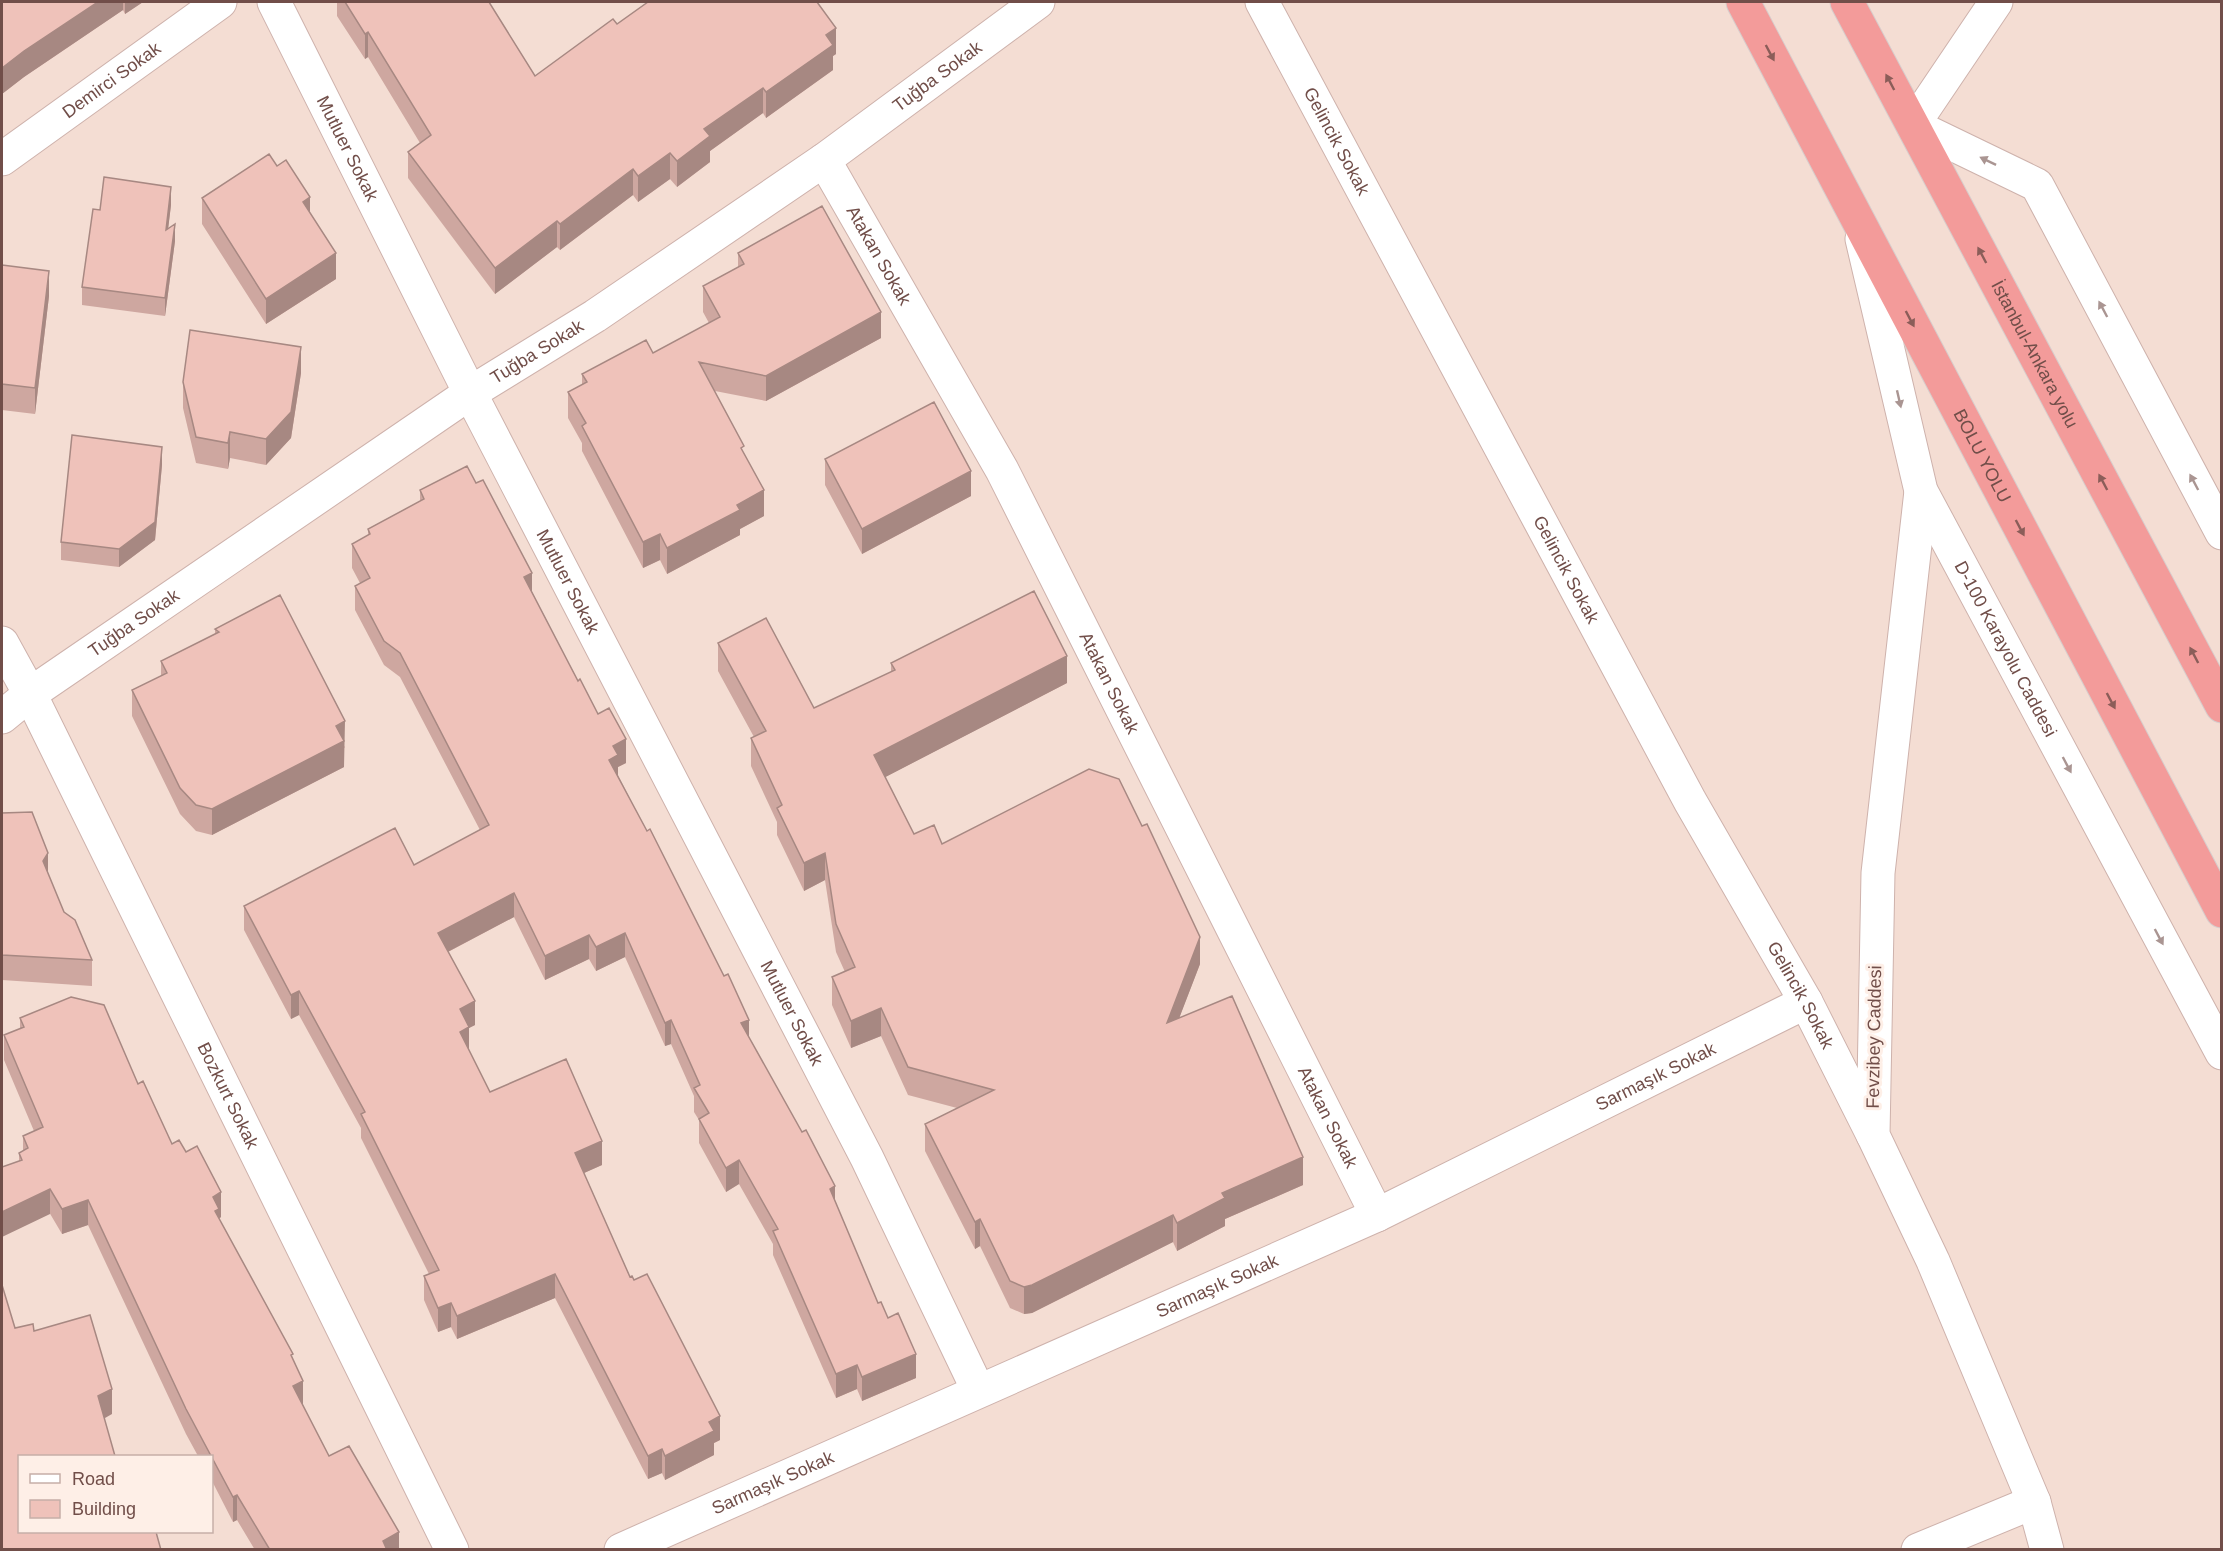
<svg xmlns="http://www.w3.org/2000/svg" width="2223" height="1551" viewBox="0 0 2223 1551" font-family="Arial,sans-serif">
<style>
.residential{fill:#f4ddd3;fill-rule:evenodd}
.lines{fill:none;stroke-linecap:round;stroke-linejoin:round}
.street-casing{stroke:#ceb2ac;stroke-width:35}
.highway-casing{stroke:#d7cdcc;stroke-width:35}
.street{stroke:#fff;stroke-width:33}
.highway{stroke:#f39b9a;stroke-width:33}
.wall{fill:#cea7a0}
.shaded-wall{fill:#a78882}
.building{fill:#efc2ba;stroke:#a78882;stroke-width:1.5}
.oneway{fill:#8b5d59}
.oneway2{fill:#aa9592}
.labels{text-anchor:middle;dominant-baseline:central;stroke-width:6;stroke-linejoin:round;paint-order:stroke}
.street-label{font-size:18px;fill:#714e49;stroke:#feefe7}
</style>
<rect width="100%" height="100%" fill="#fbebe1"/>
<path class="residential" d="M 2,2 L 2221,2 L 2221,1549 L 2,1550 ZM 20,1456 L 212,1456 L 212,1532 L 20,1532 Z"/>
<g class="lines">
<g class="street-casing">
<g id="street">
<path id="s1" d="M 274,2 L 470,393 L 867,1158 L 978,1390"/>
<path id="s2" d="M 1262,2 L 1690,801 L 1806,1002 L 1873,1135"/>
<path d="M 1996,2 L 1913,125 L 2037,185 L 2222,533"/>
<path id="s3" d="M 2,159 L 220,2"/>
<path id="s4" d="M 824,160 L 1002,470 L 1377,1215"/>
<path id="s5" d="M 1862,239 L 1921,491 L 2222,1053"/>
<path d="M 1921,491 L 1878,873 L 1873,1135 L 1933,1261 L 2034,1502 L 2047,1550"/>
<path id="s6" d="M 2,643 L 30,694 L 452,1550"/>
<path id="s7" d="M 2,717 L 30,694 L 470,393 L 595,316 L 824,160 L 1038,2"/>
<path id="s8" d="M 621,1550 L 1377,1215 L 1806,1002"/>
<path d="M 1918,1550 L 2034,1502"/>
</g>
</g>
<g class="highway-casing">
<g id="highway">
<path id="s9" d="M 1743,2 L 2222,911"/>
<path id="s10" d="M 1847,2 L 2222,706"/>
</g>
</g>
<use href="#street" class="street"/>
<use href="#highway" class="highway"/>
</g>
<path class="wall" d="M 2,2 L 143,2 L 125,14 L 123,10 L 24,77 L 2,94 Z
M 337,2 L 489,2 L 535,76 L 617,24 L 836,54 L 833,56 L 833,70 L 766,118 L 763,113 L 710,151 L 710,162 L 677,187 L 670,179 L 638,202 L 633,195 L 560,250 L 557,247 L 495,294 L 408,178 L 408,152 L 420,143 L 368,57 L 365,59 L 337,16 Z
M 202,198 L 310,213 L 336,279 L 266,324 L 202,224 Z
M 171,205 L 168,228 L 175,241 L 165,316 L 82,305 L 82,287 L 100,210 Z
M 738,253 L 881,338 L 766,401 L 715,391 L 744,454 L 764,516 L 740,529 L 740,535 L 667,574 L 660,560 L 643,568 L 582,451 L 582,443 L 568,418 L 568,392 L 582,385 L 582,374 L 653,353 L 709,323 L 703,312 L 703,286 L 738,267 Z
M 2,265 L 49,296 L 35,414 L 2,410 Z
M 301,373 L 291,438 L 266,465 L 230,458 L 228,469 L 196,463 L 183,408 L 183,382 Z
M 825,459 L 971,496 L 862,554 L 825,485 Z
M 162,465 L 155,540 L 119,567 L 61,560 L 61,542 Z
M 420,490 L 532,592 L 578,681 L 626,763 L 618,767 L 618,775 L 749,1038 L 835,1201 L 878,1303 L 888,1318 L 916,1378 L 862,1401 L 857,1389 L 836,1398 L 773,1255 L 773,1244 L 739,1184 L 726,1192 L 699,1143 L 699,1120 L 694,1112 L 694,1096 L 671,1044 L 665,1046 L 625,957 L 596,971 L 589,959 L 545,980 L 514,917 L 448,952 L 475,1025 L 469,1028 L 469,1051 L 490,1092 L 602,1165 L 584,1173 L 630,1277 L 720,1440 L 714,1443 L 714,1455 L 665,1480 L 662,1473 L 648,1479 L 555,1298 L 457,1339 L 451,1327 L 438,1332 L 424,1300 L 424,1276 L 429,1274 L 361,1138 L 361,1128 L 299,1015 L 291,1019 L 244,930 L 244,906 L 414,865 L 480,830 L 400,677 L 384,665 L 355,610 L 355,586 L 360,583 L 352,568 L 352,544 L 368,536 L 368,529 L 420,501 Z
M 215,629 L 345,747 L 344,748 L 344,767 L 212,835 L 196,831 L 180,814 L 132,716 L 132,690 L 161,676 L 161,661 L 215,634 Z
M 718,643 L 814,708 L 891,672 L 891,663 L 1067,683 L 885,777 L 914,834 L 942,844 L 1200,964 L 1179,1018 L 1303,1185 L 1225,1219 L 1225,1226 L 1177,1251 L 1173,1242 L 1032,1313 L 1024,1314 L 1010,1308 L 980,1246 L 975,1249 L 925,1151 L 925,1124 L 957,1108 L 908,1095 L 881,1036 L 851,1048 L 832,1005 L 832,977 L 845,972 L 836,952 L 825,880 L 804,891 L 777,835 L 777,822 L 751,766 L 751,738 L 754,737 L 718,671 Z
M 2,813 L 48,874 L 64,912 L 92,960 L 92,986 L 2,980 Z
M 20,1018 L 138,1084 L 172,1144 L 221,1217 L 219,1219 L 293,1360 L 303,1406 L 329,1456 L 399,1550 L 255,1550 L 237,1520 L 233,1522 L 212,1481 L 212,1456 L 198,1456 L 186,1434 L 88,1225 L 62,1234 L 19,1161 L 19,1153 L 23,1151 L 23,1136 L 34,1131 L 4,1060 L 4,1035 L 20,1029 Z"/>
<path class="shaded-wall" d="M 98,2 L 123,2 L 123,10 L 24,77 L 2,94 L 2,68 L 24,51 Z
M 125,2 L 143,2 L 125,14 Z
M 836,28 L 836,54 L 833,56 L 833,70 L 766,118 L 766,92 L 826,35 Z
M 368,32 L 368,57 L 365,59 L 365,34 Z
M 763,88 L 763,113 L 710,151 L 710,162 L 677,187 L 677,161 L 704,129 Z
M 670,153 L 670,179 L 638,202 L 638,176 Z
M 633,169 L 633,195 L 560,250 L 560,224 Z
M 171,187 L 171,205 L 166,247 L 166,230 Z
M 310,197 L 310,223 L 303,202 Z
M 557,221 L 557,247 L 495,294 L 495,268 Z
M 175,224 L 175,241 L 165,316 L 165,298 Z
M 336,253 L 336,279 L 266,324 L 266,299 Z
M 49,271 L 49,296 L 35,414 L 35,388 Z
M 881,312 L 881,338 L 766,401 L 766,376 Z
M 301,347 L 301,373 L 291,438 L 266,465 L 266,439 Z
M 230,432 L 230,458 L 228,469 L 228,443 Z
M 162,447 L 162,465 L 155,540 L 119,567 L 119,549 Z
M 971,471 L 971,496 L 862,554 L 862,529 Z
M 764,490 L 764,516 L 740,529 L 740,535 L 667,574 L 667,548 L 737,505 Z
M 660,534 L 660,560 L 643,568 L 643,542 Z
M 532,573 L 532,596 L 524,577 Z
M 1067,656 L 1067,683 L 874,783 L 874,755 Z
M 345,721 L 344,767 L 212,835 L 212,809 L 336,726 Z
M 626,739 L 626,763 L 618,767 L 618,779 L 609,760 L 613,746 Z
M 48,853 L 48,879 L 43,861 Z
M 825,853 L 825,880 L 804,891 L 804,863 Z
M 514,893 L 514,917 L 438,957 L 438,933 Z
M 625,933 L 625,957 L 596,971 L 596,947 Z
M 589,935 L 589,959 L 545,980 L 545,956 Z
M 1200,937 L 1200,964 L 1167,1050 L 1167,1023 Z
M 299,991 L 299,1015 L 291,1019 L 291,995 Z
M 475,1001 L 475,1025 L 469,1028 L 469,1051 L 460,1056 L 460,1009 Z
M 881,1008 L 881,1036 L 851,1048 L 851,1021 Z
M 671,1020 L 671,1044 L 665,1046 L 665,1023 Z
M 749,1020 L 749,1043 L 741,1023 Z
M 602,1141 L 602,1165 L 575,1177 L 575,1153 Z
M 1303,1157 L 1303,1185 L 1225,1219 L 1225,1226 L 1177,1251 L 1177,1223 L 1222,1193 Z
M 739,1160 L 739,1184 L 726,1192 L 726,1168 Z
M 835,1186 L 835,1210 L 830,1189 Z
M 50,1189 L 50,1214 L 2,1237 L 2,1212 Z
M 221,1192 L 221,1217 L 215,1221 L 213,1197 Z
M 88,1200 L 88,1225 L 62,1234 L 62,1209 Z
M 1173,1215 L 1173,1242 L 1032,1313 L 1024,1314 L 1024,1287 Z
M 980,1219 L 980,1246 L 975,1249 L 975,1222 Z
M 555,1274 L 555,1298 L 457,1339 L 457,1316 Z
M 451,1303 L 451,1327 L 438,1332 L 438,1308 Z
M 916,1354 L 916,1378 L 862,1401 L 862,1377 Z
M 857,1365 L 857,1389 L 836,1398 L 836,1374 Z
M 303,1381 L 303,1406 L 293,1386 Z
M 112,1389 L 112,1414 L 98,1422 L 98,1396 Z
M 720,1416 L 720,1440 L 714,1443 L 714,1455 L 665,1480 L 665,1456 L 709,1422 Z
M 662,1449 L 662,1473 L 648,1479 L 648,1456 Z
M 237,1495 L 237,1520 L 233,1522 L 233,1497 Z
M 399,1532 L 399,1550 L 383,1550 L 383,1541 Z"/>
<path class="building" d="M 2,2 L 98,2 L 24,51 L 2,68 Z
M 345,2 L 489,2 L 535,76 L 613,19 L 617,24 L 648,2 L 817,2 L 836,28 L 826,35 L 833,45 L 766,92 L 763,88 L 704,129 L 710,136 L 677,161 L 670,153 L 638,176 L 633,169 L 560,224 L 557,221 L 495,268 L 408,152 L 431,135 L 368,32 L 365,34 Z
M 269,154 L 277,166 L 286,160 L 310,197 L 303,202 L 336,253 L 266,299 L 202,198 Z
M 104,177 L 171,187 L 166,230 L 175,224 L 165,298 L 82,287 L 93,209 L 100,210 Z
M 822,206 L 881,312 L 766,376 L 699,362 L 744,446 L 741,448 L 764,490 L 737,505 L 740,510 L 667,548 L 660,534 L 643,542 L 582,426 L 586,423 L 568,392 L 587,382 L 582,374 L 646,340 L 653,353 L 720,317 L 703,286 L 744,264 L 738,253 Z
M 2,265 L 49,271 L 35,388 L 2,384 Z
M 190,330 L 301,347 L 291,412 L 266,439 L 230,432 L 228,443 L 196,437 L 183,382 Z
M 934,402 L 971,471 L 862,529 L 825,459 Z
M 72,435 L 162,447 L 155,522 L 119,549 L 61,542 Z
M 467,466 L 476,483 L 483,480 L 532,573 L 524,577 L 578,681 L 580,679 L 598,714 L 609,708 L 626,739 L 613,746 L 618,755 L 609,760 L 647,831 L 650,829 L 724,976 L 728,974 L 749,1020 L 741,1023 L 802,1132 L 806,1130 L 835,1186 L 830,1189 L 878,1303 L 881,1302 L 888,1318 L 898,1313 L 916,1354 L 862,1377 L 857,1365 L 836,1374 L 773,1231 L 778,1229 L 739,1160 L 726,1168 L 699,1119 L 709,1113 L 694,1088 L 700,1085 L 671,1020 L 665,1023 L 625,933 L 596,947 L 589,935 L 545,956 L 514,893 L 438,933 L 475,1001 L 460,1009 L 469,1027 L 460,1032 L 490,1092 L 566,1059 L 602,1141 L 575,1153 L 630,1277 L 632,1276 L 634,1280 L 647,1274 L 720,1416 L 709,1422 L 714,1431 L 665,1456 L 662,1449 L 648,1456 L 555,1274 L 457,1316 L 451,1303 L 438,1308 L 424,1276 L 439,1270 L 361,1114 L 365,1112 L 299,991 L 291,995 L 244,906 L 395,828 L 414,865 L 489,825 L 400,653 L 384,641 L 355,586 L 370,578 L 352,544 L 370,534 L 368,529 L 424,499 L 420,490 Z
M 1034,591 L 1067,656 L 874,755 L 914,834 L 934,825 L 942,844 L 1089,769 L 1119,779 L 1142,826 L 1147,824 L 1200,937 L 1167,1023 L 1232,996 L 1303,1157 L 1222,1193 L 1225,1198 L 1177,1223 L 1173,1215 L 1032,1285 L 1024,1287 L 1010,1281 L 980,1219 L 975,1222 L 925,1124 L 994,1090 L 908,1067 L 881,1008 L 851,1021 L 832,977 L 855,967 L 836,924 L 825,853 L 804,863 L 777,808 L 782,805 L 751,738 L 766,731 L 718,643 L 766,618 L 814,708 L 895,670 L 891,663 Z
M 280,595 L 345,721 L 336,726 L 344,741 L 212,809 L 196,805 L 180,788 L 132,690 L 167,673 L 161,661 L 219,632 L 215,629 Z
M 32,812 L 48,853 L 43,861 L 64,912 L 75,920 L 92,960 L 2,955 L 2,813 Z
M 71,997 L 104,1005 L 138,1084 L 143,1081 L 172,1144 L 179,1140 L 186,1152 L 197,1146 L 221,1192 L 213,1197 L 219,1209 L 215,1211 L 293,1354 L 291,1355 L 303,1381 L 293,1386 L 329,1456 L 349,1446 L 399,1532 L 383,1541 L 387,1550 L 270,1550 L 237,1495 L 233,1497 L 186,1409 L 88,1200 L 62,1209 L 50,1189 L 2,1212 L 2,1167 L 22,1160 L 19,1153 L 28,1148 L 23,1136 L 43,1127 L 4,1035 L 24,1027 L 20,1018 Z
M 2,1285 L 15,1328 L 33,1324 L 34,1331 L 90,1315 L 112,1389 L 98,1396 L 115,1456 L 20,1456 L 20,1532 L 156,1532 L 161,1550 L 2,1550 Z"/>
<defs><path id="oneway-solid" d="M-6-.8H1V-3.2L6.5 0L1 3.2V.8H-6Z" transform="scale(1.5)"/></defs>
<g class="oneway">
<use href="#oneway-solid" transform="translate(1770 53) rotate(62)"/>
<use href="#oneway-solid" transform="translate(1890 82) rotate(-118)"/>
<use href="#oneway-solid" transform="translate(1982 255) rotate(-118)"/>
<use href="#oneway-solid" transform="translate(1910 319) rotate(62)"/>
<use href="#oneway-solid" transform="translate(2103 482) rotate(-118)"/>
<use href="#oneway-solid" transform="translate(2020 528) rotate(62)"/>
<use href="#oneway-solid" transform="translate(2194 655) rotate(-118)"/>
<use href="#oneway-solid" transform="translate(2111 701) rotate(62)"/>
</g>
<g class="oneway2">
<use href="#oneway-solid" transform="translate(1988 161) rotate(-154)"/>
<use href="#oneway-solid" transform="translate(2103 309) rotate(-118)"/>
<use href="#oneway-solid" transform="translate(1899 399) rotate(77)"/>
<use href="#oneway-solid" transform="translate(2194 482) rotate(-118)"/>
<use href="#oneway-solid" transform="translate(2067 765) rotate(62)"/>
<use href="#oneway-solid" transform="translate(2159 937) rotate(62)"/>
</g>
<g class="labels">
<g class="street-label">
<text stroke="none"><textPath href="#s7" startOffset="1134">Tuğba Sokak</textPath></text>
<text stroke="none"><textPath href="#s3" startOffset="135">Demirci Sokak</textPath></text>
<text stroke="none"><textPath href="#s2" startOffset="158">Gelincik Sokak</textPath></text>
<text stroke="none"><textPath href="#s1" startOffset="164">Mutluer Sokak</textPath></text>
<text stroke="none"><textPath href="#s4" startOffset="110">Atakan Sokak</textPath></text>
<text stroke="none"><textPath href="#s7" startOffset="648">Tuğba Sokak</textPath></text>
<text stroke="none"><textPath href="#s10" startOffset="399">İstanbul-Ankara yolu</textPath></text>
<text stroke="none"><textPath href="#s9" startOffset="513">BOLU YOLU</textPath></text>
<text stroke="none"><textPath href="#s2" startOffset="644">Gelincik Sokak</textPath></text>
<text stroke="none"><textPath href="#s1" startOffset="650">Mutluer Sokak</textPath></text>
<text stroke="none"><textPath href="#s7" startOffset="162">Tuğba Sokak</textPath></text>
<text stroke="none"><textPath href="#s5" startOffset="438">D-100 Karayolu Caddesi</textPath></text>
<text stroke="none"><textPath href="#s4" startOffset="596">Atakan Sokak</textPath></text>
<text stroke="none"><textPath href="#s2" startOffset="1130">Gelincik Sokak</textPath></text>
<text stroke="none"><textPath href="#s1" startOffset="1136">Mutluer Sokak</textPath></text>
<text transform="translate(1874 1037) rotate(-89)">Fevzibey Caddesi</text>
<text stroke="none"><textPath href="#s8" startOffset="1138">Sarmaşık Sokak</textPath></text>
<text stroke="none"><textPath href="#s6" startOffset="506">Bozkurt Sokak</textPath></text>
<text stroke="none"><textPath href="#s4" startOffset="1082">Atakan Sokak</textPath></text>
<text stroke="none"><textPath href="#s8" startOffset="652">Sarmaşık Sokak</textPath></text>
<text stroke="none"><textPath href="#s8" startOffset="166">Sarmaşık Sokak</textPath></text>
</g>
</g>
<rect width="2223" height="1551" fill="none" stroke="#714e49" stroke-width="6"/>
<rect x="18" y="1455" width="195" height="78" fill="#feefe7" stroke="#c6afa8" stroke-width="1.5"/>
<rect x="30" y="1474" width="30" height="9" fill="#ffffff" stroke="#c6afa8" stroke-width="1.5"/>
<text x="72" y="1485" font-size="18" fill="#714e49">Road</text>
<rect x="30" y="1500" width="30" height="18" fill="#efc2ba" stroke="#c6afa8" stroke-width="1.5"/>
<text x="72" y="1515" font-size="18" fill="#714e49">Building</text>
</svg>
